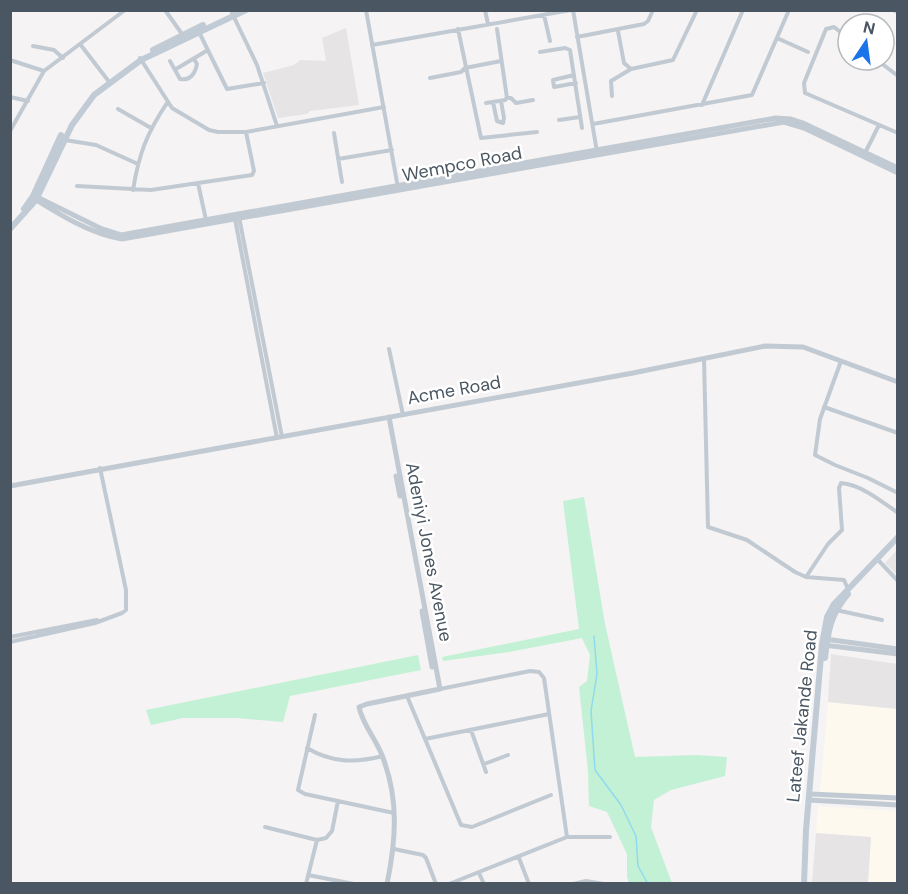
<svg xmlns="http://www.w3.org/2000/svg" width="908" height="894" viewBox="0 0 908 894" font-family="'DM Sans',sans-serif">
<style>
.commercial{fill:#fdf9ef}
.education{fill:#e6e4e5}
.green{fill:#c3f1d5}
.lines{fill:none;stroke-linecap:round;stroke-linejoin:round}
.stream{stroke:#90daee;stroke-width:1.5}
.minor{stroke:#c1cad2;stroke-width:4}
.tertiary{stroke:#c1cad2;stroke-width:5}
.secondary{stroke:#c1cbd6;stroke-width:6}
.labels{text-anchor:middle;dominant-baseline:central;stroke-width:5;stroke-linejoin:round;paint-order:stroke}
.street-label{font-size:18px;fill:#4a5661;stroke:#fff}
</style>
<rect width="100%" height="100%" fill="#f5f3f3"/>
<path class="commercial" d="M 828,702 L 897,709 L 897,797 L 820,792 Z
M 818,806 L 897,811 L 897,883 L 868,883 L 871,837 L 816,833 Z"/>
<path class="education" d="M 346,28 L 359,105 L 310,111 L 307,114 L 278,118 L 263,73 L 294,65 L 300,60 L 326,61 L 322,38 Z
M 897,550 L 897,575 L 885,563 Z
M 831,654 L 897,664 L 897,709 L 828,702 Z
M 816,833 L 871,837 L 868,883 L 812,883 Z"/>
<path class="green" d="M 584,497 L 605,624 L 635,757 L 696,755 L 727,757 L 725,776 L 671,790 L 654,800 L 651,827 L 672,883 L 629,883 L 627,877 L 627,854 L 607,812 L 589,806 L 588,771 L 579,687 L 587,681 L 590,655 L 582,638 L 509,652 L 443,661 L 442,657 L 579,629 L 563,501 Z
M 418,655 L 421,670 L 290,696 L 283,722 L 237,718 L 183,718 L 151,725 L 146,710 Z"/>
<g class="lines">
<path class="stream" d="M 594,636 L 597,674 L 591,711 L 595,770 L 621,805 L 636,836 L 638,866 L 648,884"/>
<path class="minor" d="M 79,10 L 85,10
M 165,10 L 182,34
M 366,10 L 398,188
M 485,10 L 488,24
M 573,10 L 597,152
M 232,13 L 257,65 L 277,126
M 544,15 L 550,41
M 458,29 L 481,138 L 537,132
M 618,31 L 624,63 L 631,69 L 673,60 L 697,10
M 199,32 L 227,89 L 264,83
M 577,37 L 644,24 L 648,21 L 653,10
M 777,38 L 808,52
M 848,38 L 834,27 L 826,29 L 804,83 L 805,93 L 898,133
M 80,44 L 110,83
M 372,45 L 571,10
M 33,46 L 54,50 L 63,58
M 540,52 L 565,48 L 570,50 L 582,128
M 140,58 L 172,108 L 209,130 L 218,132 L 246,132 L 384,107
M 10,60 L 44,71
M 877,60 L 898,76
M 170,61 L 180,79 C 190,81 195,74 197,64 L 194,59
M 176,69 L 208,50
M 574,75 L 553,80 L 554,87 L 576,83
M 430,78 L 461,72 L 465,68 L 501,61
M 612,96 L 611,81 L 631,69
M 10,97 L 28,101
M 507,98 L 511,98 L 516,103 L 533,100
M 493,102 L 497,121 L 503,123 L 504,118 L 501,101
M 486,103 L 505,100 L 507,98 L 497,29
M 702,105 L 743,10
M 118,109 L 151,128
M 559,120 L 580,117
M 593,124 L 752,95 L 789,10
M 10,131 L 44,71 L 125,10
M 334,133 L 342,182
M 65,140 L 96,145 L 138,164
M 865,153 L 879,125
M 338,159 L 392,150
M 198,183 L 206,220
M 77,186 L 151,190 L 252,175 L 254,171 L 246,132
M 133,190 C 139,153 147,133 167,103
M 239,217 L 282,437
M 235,219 L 277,438
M 389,349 L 403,415
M 704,359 L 708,527 L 747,540 L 795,572 L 806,577 L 844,580 L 848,589
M 841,361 L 820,419 L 815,455 L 835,465 L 868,478 L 898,493
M 824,407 L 898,433
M 879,561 L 898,581
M 806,577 L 828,544 L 842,530 L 839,488 L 841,483 C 862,485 881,501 898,513
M 836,610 L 882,620
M 10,637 L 97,620
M 10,642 L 95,623 L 122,613 L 126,610 L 126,590 L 100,468
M 440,689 L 530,671 L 539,672 L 544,678 L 567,837
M 407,696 L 461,825 L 472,827 L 551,795
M 315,715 L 298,790 L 305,794 L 394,813
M 471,730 L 486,772
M 425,739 L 549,714
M 307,748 C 332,763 355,763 383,756
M 484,764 L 508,755
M 265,827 L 317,840 L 326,838 L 332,831 L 338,801
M 394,849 L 423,855 L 426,858 L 436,884
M 519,858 L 529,884
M 479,873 L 484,884
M 308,875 L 354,884
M 306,884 L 317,840
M 449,884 L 567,837 L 610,837
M 573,884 L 586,881 L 604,884"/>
<path class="tertiary" d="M 35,196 L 102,229 L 121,235 L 776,118 L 791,119 L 803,123 L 898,168
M 33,198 C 60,215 91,234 122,239 L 784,122 L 804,128 L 898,173
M 396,476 L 400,496
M 10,486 L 633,373 L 765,346 L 803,347 L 898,382
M 422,611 L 432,667
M 825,639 L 898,649
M 824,645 L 898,654
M 810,794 L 898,798
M 809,800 L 898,805
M 387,884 C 396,840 399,800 383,758 C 377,740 363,726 359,707 L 367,704 L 440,689 L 389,417"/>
<path class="secondary" d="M 895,10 L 898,11
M 153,50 L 203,25
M 24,209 L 33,196 L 61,135
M 10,229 L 36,200 L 72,125 L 94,95 L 141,60 L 246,10
M 825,658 C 828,631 830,615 848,594
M 804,884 L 806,830 L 822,644 L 827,617 L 834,604 L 898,537"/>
</g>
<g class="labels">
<g class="street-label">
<text transform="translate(462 164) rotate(-11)">Wempco Road</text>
<text transform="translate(454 390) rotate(-10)">Acme Road</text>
<text transform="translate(429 552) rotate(79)">Adeniyi Jones Avenue</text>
<text transform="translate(802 716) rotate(-84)">Lateef Jakande Road</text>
</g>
</g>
<rect width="908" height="894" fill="none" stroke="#4a5661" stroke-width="24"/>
<g transform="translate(866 42) rotate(13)"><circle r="28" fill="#ffffff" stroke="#b7bbc0" stroke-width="1.5"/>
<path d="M0-4.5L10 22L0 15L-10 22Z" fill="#1a73e8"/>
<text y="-9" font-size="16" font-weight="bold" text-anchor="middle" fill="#4a5661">N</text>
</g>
</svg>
